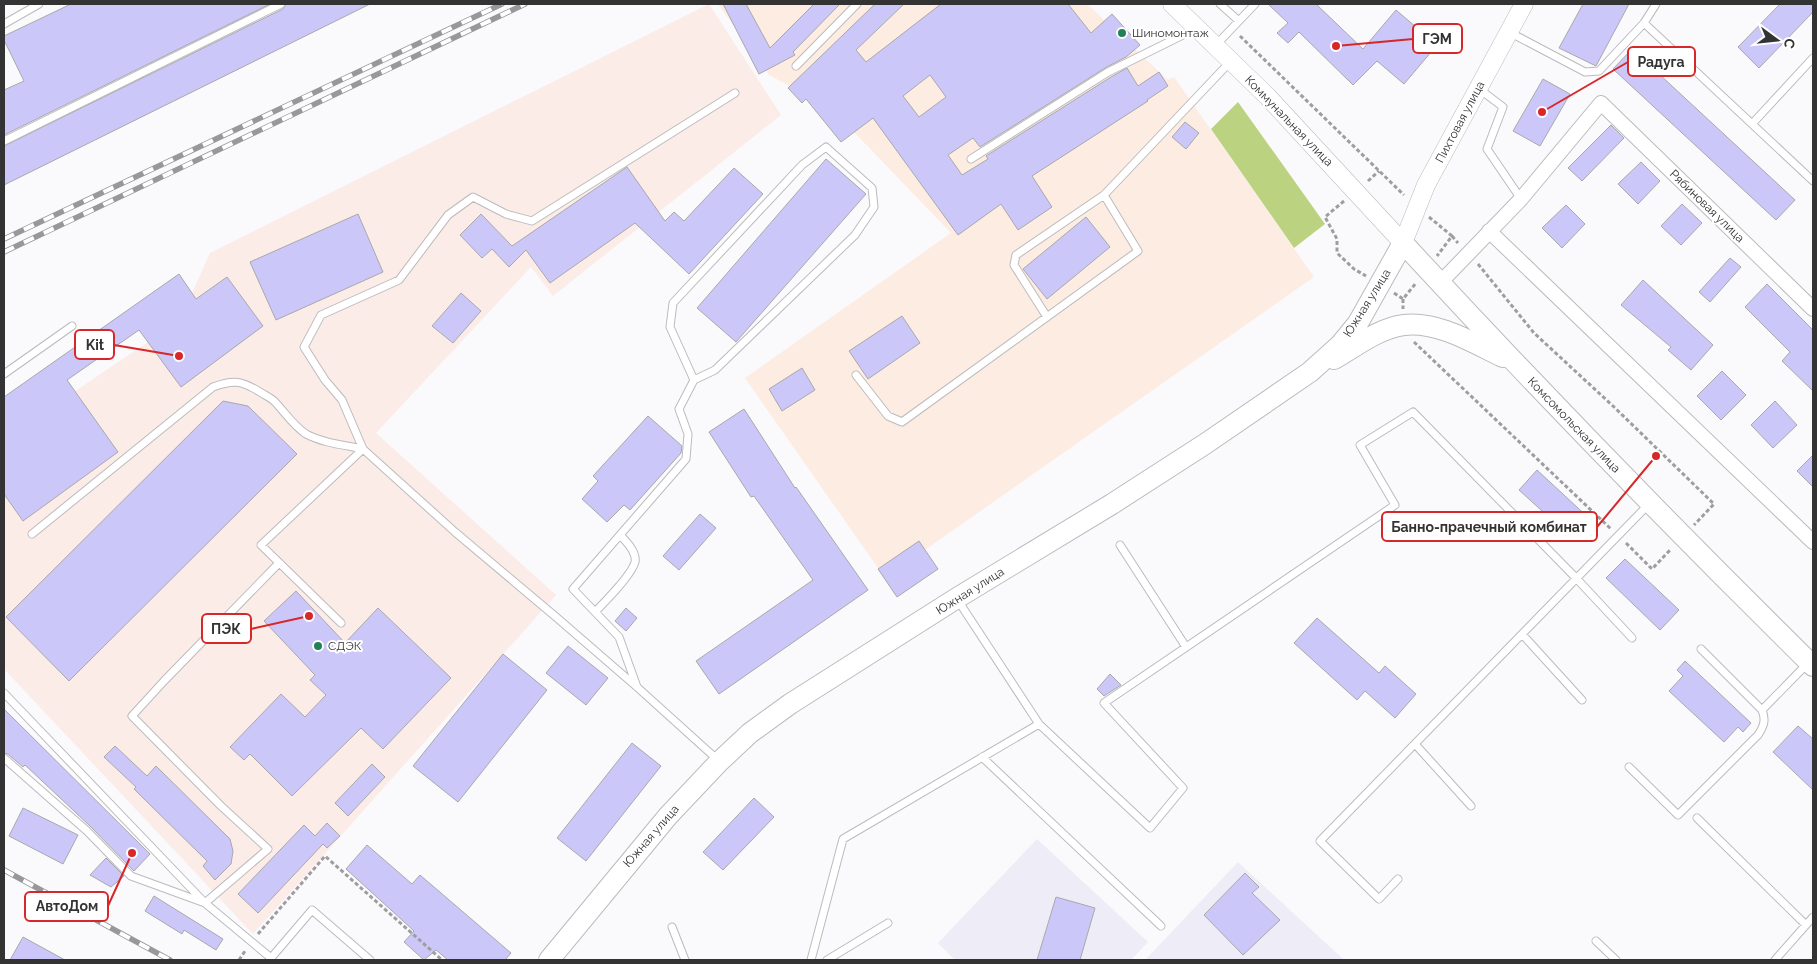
<svg xmlns="http://www.w3.org/2000/svg" width="1817" height="964" viewBox="0 0 1817 964" font-family="Raleway,sans-serif">
<style>
.commercial{fill:#fcece8}
.industrial{fill:#fdece1}
.built{fill:#eeedf7}
.green{fill:#bbd380}
.building{fill:#ccc7f9;stroke:#a8a8ab;fill-rule:evenodd}
.lines{fill:none;stroke-linecap:round;stroke-linejoin:round}
.service-casing{stroke:#bbbbbe;stroke-width:9}
.minor-casing{stroke:#bbbbbe;stroke-width:16}
.tertiary-casing{stroke:#bbbbbe;stroke-width:19}
.secondary-casing{stroke:#bbbbbe;stroke-width:22}
.path{stroke:#9e9ea0;stroke-width:3;stroke-dasharray:4 2.5;stroke-linecap:butt}
.service{stroke:#fff;stroke-width:7}
.minor{stroke:#fff;stroke-width:14}
.tertiary{stroke:#fff;stroke-width:18}
.secondary{stroke:#fff;stroke-width:20}
.rail-casing{stroke:#989799;stroke-width:5.5}
.rail{stroke:#fff;stroke-width:4;stroke-dasharray:11;stroke-linecap:butt}
.poi-dot{fill:#218158;stroke:#fff;stroke-width:2}
.labels{text-anchor:middle;dominant-baseline:central;stroke-width:4;stroke-linejoin:round;paint-order:stroke}
.poi-label{font-size:12px;fill:#333334;stroke:#fff;text-anchor:start}
.street-label{font-size:12px;fill:#333334;stroke:#fff}
.leader{fill:none;stroke:#d62828;stroke-width:2}
.callout-dot{fill:#d62828;stroke:#fff;stroke-width:2}
.callout{fill:#fff;stroke:#d62828;stroke-width:2}
.callout-label{font-size:14px;text-anchor:middle;font-weight:bold;fill:#333334}
</style>
<rect width="100%" height="100%" fill="#faf9fc"/>
<path class="commercial" d="M 709,4 L 781,115 L 553,296 L 531,267 L 376,433 L 556,595 L 253,934 L 4,669 L 4,439 L 191,313 L 192,293 L 210,253 Z"/>
<path class="industrial" d="M 718,4 L 1087,4 L 1168,80 L 1174,77 L 1314,277 L 885,578 L 745,378 L 951,233 L 831,108 L 769,75 Z"/>
<path class="built" d="M 1037,839 L 1148,942 L 1131,960 L 955,960 L 938,943 Z
M 1238,862 L 1344,960 L 1145,960 Z"/>
<path class="green" d="M 1238,102 L 1325,224 L 1294,248 L 1211,129 Z"/>
<path class="building" d="M 71,4 L 270,4 L 4,135 L 4,90 L 24,81 L 4,40 L 4,36 Z
M 286,4 L 370,4 L 4,185 L 4,146 L 283,9 Z
M 723,4 L 746,4 L 770,48 L 814,4 L 840,4 L 793,52 L 795,55 L 759,74 Z
M 875,4 L 904,4 L 856,50 L 866,62 L 941,4 L 1068,4 L 1091,33 L 1112,14 L 1140,45 L 1126,57 L 1105,68 L 980,147 L 973,138 L 948,155 L 962,175 L 988,159 L 986,156 L 1111,77 L 1127,68 L 1138,86 L 1159,72 L 1168,86 L 1147,100 L 1148,101 L 1032,176 L 1052,207 L 1018,230 L 1001,204 L 958,235 L 873,118 L 841,142 L 806,99 L 802,103 L 788,88 ZM 930,75 L 946,97 L 919,117 L 903,96 Z
M 1268,4 L 1316,4 L 1363,49 L 1396,10 L 1437,45 L 1404,84 L 1377,61 L 1353,85 L 1299,32 L 1288,43 L 1277,33 L 1288,23 Z
M 1583,4 L 1629,4 L 1596,66 L 1559,48 Z
M 1780,4 L 1813,4 L 1813,12 L 1759,68 L 1738,47 Z
M 1632,49 L 1795,200 L 1776,220 L 1613,69 Z
M 1543,79 L 1570,94 L 1540,146 L 1513,131 Z
M 1185,122 L 1199,133 L 1186,149 L 1172,137 Z
M 1611,125 L 1624,138 L 1582,181 L 1568,168 Z
M 826,159 L 866,194 L 736,342 L 697,308 Z
M 1641,162 L 1660,181 L 1638,204 L 1618,184 Z
M 627,167 L 665,221 L 674,212 L 684,221 L 734,168 L 763,194 L 689,274 L 635,223 L 550,283 L 526,250 L 509,267 L 492,249 L 482,258 L 460,235 L 481,214 L 512,246 Z
M 1682,204 L 1702,223 L 1681,245 L 1661,226 Z
M 1566,205 L 1585,224 L 1562,248 L 1542,228 Z
M 358,214 L 383,272 L 276,320 L 250,262 Z
M 1086,217 L 1110,247 L 1047,299 L 1023,269 Z
M 1730,258 L 1741,267 L 1710,302 L 1699,292 Z
M 179,274 L 196,299 L 227,277 L 263,326 L 181,387 L 139,330 L 67,380 L 118,452 L 23,521 L 4,494 L 4,397 Z
M 1643,280 L 1713,345 L 1691,370 L 1668,350 L 1671,347 L 1621,305 Z
M 1767,284 L 1813,330 L 1813,391 L 1782,361 L 1790,352 L 1745,307 Z
M 461,293 L 481,311 L 453,343 L 432,326 Z
M 902,316 L 920,343 L 868,379 L 849,351 Z
M 802,368 L 815,390 L 782,411 L 769,389 Z
M 1722,371 L 1746,395 L 1721,420 L 1697,396 Z
M 223,401 L 248,406 L 297,454 L 69,681 L 6,617 Z
M 1775,401 L 1797,425 L 1773,448 L 1751,425 Z
M 744,409 L 795,488 L 796,487 L 868,590 L 719,694 L 696,661 L 813,580 L 754,496 L 751,497 L 709,432 Z
M 648,416 L 682,446 L 681,453 L 630,510 L 624,505 L 607,522 L 582,499 L 598,481 L 593,476 Z
M 1813,455 L 1813,487 L 1797,471 Z
M 1537,470 L 1592,521 L 1574,540 L 1519,490 Z
M 700,514 L 716,528 L 679,570 L 663,556 Z
M 919,541 L 938,569 L 897,597 L 878,569 Z
M 1625,559 L 1679,610 L 1660,630 L 1606,578 Z
M 296,591 L 345,643 L 378,608 L 451,678 L 383,749 L 361,728 L 292,796 L 250,754 L 244,760 L 230,747 L 281,694 L 305,717 L 326,695 L 310,680 L 315,675 L 264,621 Z
M 626,608 L 637,618 L 626,631 L 615,621 Z
M 1317,618 L 1379,673 L 1385,666 L 1416,694 L 1395,718 L 1365,691 L 1357,700 L 1294,643 Z
M 568,646 L 608,678 L 586,705 L 546,673 Z
M 503,654 L 547,690 L 458,802 L 413,766 Z
M 1685,661 L 1751,723 L 1743,732 L 1738,727 L 1724,742 L 1669,691 L 1683,676 L 1677,670 Z
M 1110,674 L 1121,685 L 1104,696 L 1097,689 Z
M 4,709 L 150,854 L 134,871 L 91,827 L 25,765 L 23,767 L 8,754 L 4,753 Z
M 1798,726 L 1813,739 L 1813,790 L 1773,752 Z
M 632,743 L 661,766 L 586,861 L 557,838 Z
M 115,746 L 147,776 L 156,766 L 230,839 L 233,851 L 231,864 L 215,880 L 203,866 L 207,861 L 134,789 L 136,787 L 104,757 Z
M 372,764 L 385,777 L 348,816 L 335,803 Z
M 754,798 L 774,817 L 723,870 L 703,852 Z
M 23,808 L 78,835 L 63,864 L 9,836 Z
M 327,823 L 340,836 L 327,848 L 323,844 L 258,913 L 238,894 L 304,825 L 315,836 Z
M 367,845 L 412,884 L 420,875 L 511,953 L 505,960 L 448,960 L 436,950 L 424,960 L 404,942 L 414,931 L 346,869 Z
M 106,858 L 124,876 L 111,887 L 90,875 Z
M 1245,873 L 1259,887 L 1252,893 L 1280,920 L 1243,955 L 1204,915 Z
M 154,896 L 223,939 L 216,950 L 184,930 L 182,934 L 145,911 Z
M 1056,897 L 1095,908 L 1080,960 L 1037,960 Z
M 23,937 L 65,960 L 10,960 Z"/>
<g class="lines">
<g class="service-casing">
<path id="service" d="M 1220,4 L 1239,21
M 1644,23 L 1656,4
M 4,24 L 39,4
M 1509,32 L 1585,72 L 1599,71 L 1644,23 L 1813,181
M 1216,45 L 1255,4
M 796,66 L 857,4
M 1478,88 L 1503,107 L 1487,149 L 1521,199
M 1752,124 L 1813,58
M 4,141 L 281,4
M 971,159 L 1108,72 L 1197,28
M 1047,317 L 1014,265 L 1016,255 L 1104,195
M 4,374 L 72,326
M 856,375 L 888,416 L 902,422 L 1138,251 L 1104,195 L 1230,62
M 32,534 L 213,387 C 234,379 242,381 260,392 C 266,396 272,398 276,403 C 286,414 294,426 306,434 C 323,443 344,445 363,449
M 1120,545 L 1186,647
M 957,599 L 1039,724
M 595,612 C 605,602 632,574 635,562 C 637,552 626,541 620,535
M 341,623 L 261,545 L 363,449
M 1522,634 L 1582,700
M 1701,649 L 1762,710
M 637,687 L 619,637 L 573,589 L 686,459 L 688,434 L 679,409 L 694,380 L 715,370 L 855,235 L 874,207 L 872,188 L 826,147 L 802,165 L 673,303 L 670,327 L 694,380
M 4,693 L 205,903 L 268,849 L 221,806 L 132,716 L 164,681 L 278,564
M 1415,744 L 1471,806
M 982,757 L 1161,926
M 4,758 L 87,831 L 131,876 L 205,903 L 271,958 L 312,910 L 370,960
M 719,761 L 637,687 L 556,617 L 455,532 L 363,449 L 342,400 L 325,380 L 304,347 L 321,315 L 399,280 L 448,215 L 473,197 L 506,214 L 532,221 L 735,93
M 1629,767 L 1678,815 L 1758,735 C 1764,726 1766,720 1762,710 L 1807,664
M 1697,818 L 1806,925
M 1398,879 L 1379,899 L 1320,841 L 1649,504
M 672,927 L 685,960
M 1596,941 L 1616,960
M 811,960 L 843,839 L 1039,724 L 1150,828 L 1183,788 L 1104,703 L 1395,505 L 1360,445 L 1413,412 L 1576,578 L 1632,638
M 827,960 L 888,923
M 1775,960 L 1813,917"/>
</g>
<g class="minor-casing">
<path id="minor" d="M 1489,231 L 1813,542
M 1439,284 L 1521,199 L 1601,103 L 1813,309"/>
</g>
<g class="tertiary-casing">
<path id="tertiary" d="M 1172,4 L 1268,97 L 1403,243 L 1426,185 L 1524,4"/>
</g>
<g class="secondary-casing">
<path id="secondary" d="M 1334,359 C 1355,347 1379,328 1404,325 C 1438,321 1473,343 1503,357
M 549,960 L 668,816 L 719,762 L 750,733 L 790,704 L 957,598 L 1112,504 L 1205,444 L 1310,372 L 1340,345 L 1358,323 L 1403,243 C 1536,387 1673,528 1813,666"/>
</g>
<path class="path" d="M 1240,36 L 1404,195
M 1368,181 L 1379,171
M 1344,201 L 1325,217 L 1337,239 L 1337,253 L 1354,269 L 1366,276
M 1429,217 L 1452,236 L 1437,256
M 1452,236 L 1458,243
M 1478,264 L 1534,333 L 1613,406 L 1714,504 L 1694,525
M 1394,293 L 1403,299 L 1416,283
M 1403,299 L 1403,309
M 1414,342 L 1611,529
M 1626,543 L 1652,569 L 1671,549
M 258,934 L 325,856 L 442,960
M 239,960 L 245,951"/>
<use href="#service" class="service"/>
<use href="#minor" class="minor"/>
<use href="#tertiary" class="tertiary"/>
<use href="#secondary" class="secondary"/>
<g class="rail-casing">
<path id="rail" d="M 4,239 L 502,4
M 4,252 L 525,4
M 4,870 L 170,960"/>
</g>
<use href="#rail" class="rail"/>
</g>
<g class="poi-dot">
<circle cx="1122" cy="33" r="5"/>
<circle cx="318" cy="646" r="5"/>
</g>
<g class="labels">
<g class="poi-label">
<text x="1132" y="33">Шиномонтаж</text>
<text x="328" y="646">СДЭК</text>
</g>
<g class="street-label">
<text transform="translate(1289 121) rotate(46)">Коммунальная улица</text>
<text transform="translate(1460 122) rotate(-62)">Пихтовая улица</text>
<text transform="translate(1707 206) rotate(44)">Рябиновая улица</text>
<text transform="translate(1367 303) rotate(-58)">Южная улица</text>
<text transform="translate(1574 425) rotate(46)">Комсомольская улица</text>
<text transform="translate(970 591) rotate(-32)">Южная улица</text>
<text transform="translate(651 836) rotate(-49)">Южная улица</text>
</g>
</g>
<path class="leader" d="M1336 46L1413 39M1542 112L1628 62M179 356L114 345M1656 456L1597 527M309 616L251 629M132 853L108 906"/>
<g class="callout-dot">
<circle cx="1336" cy="46" r="5"/>
<circle cx="1542" cy="112" r="5"/>
<circle cx="179" cy="356" r="5"/>
<circle cx="1656" cy="456" r="5"/>
<circle cx="309" cy="616" r="5"/>
<circle cx="132" cy="853" r="5"/>
</g>
<g class="callout">
<rect x="1413" y="24" width="49" height="29" rx="5"/>
<rect x="1628" y="47" width="67" height="29" rx="5"/>
<rect x="75" y="330" width="39" height="29" rx="5"/>
<rect x="1382" y="512" width="215" height="29" rx="5"/>
<rect x="202" y="614" width="49" height="29" rx="5"/>
<rect x="25" y="892" width="83" height="29" rx="5"/>
</g>
<g class="callout-label">
<text x="1437" y="44">ГЭМ</text>
<text x="1661" y="67">Радуга</text>
<text x="95" y="350">Kit</text>
<text x="1489" y="532">Банно-прачечный комбинат</text>
<text x="226" y="634">ПЭК</text>
<text x="67" y="911">АвтоДом</text>
</g>
<rect width="1817" height="964" fill="none" stroke="#333334" stroke-width="10"/>
<g transform="translate(1777 40) rotate(105)" stroke="#ffffff" stroke-width="4" paint-order="stroke">
<path d="M0-4L9 19L0 12L-9 19Z" fill="#333334"/>
<text y="-8" font-size="14" font-weight="bold" text-anchor="middle" fill="#333334">С</text>
</g>
</svg>
